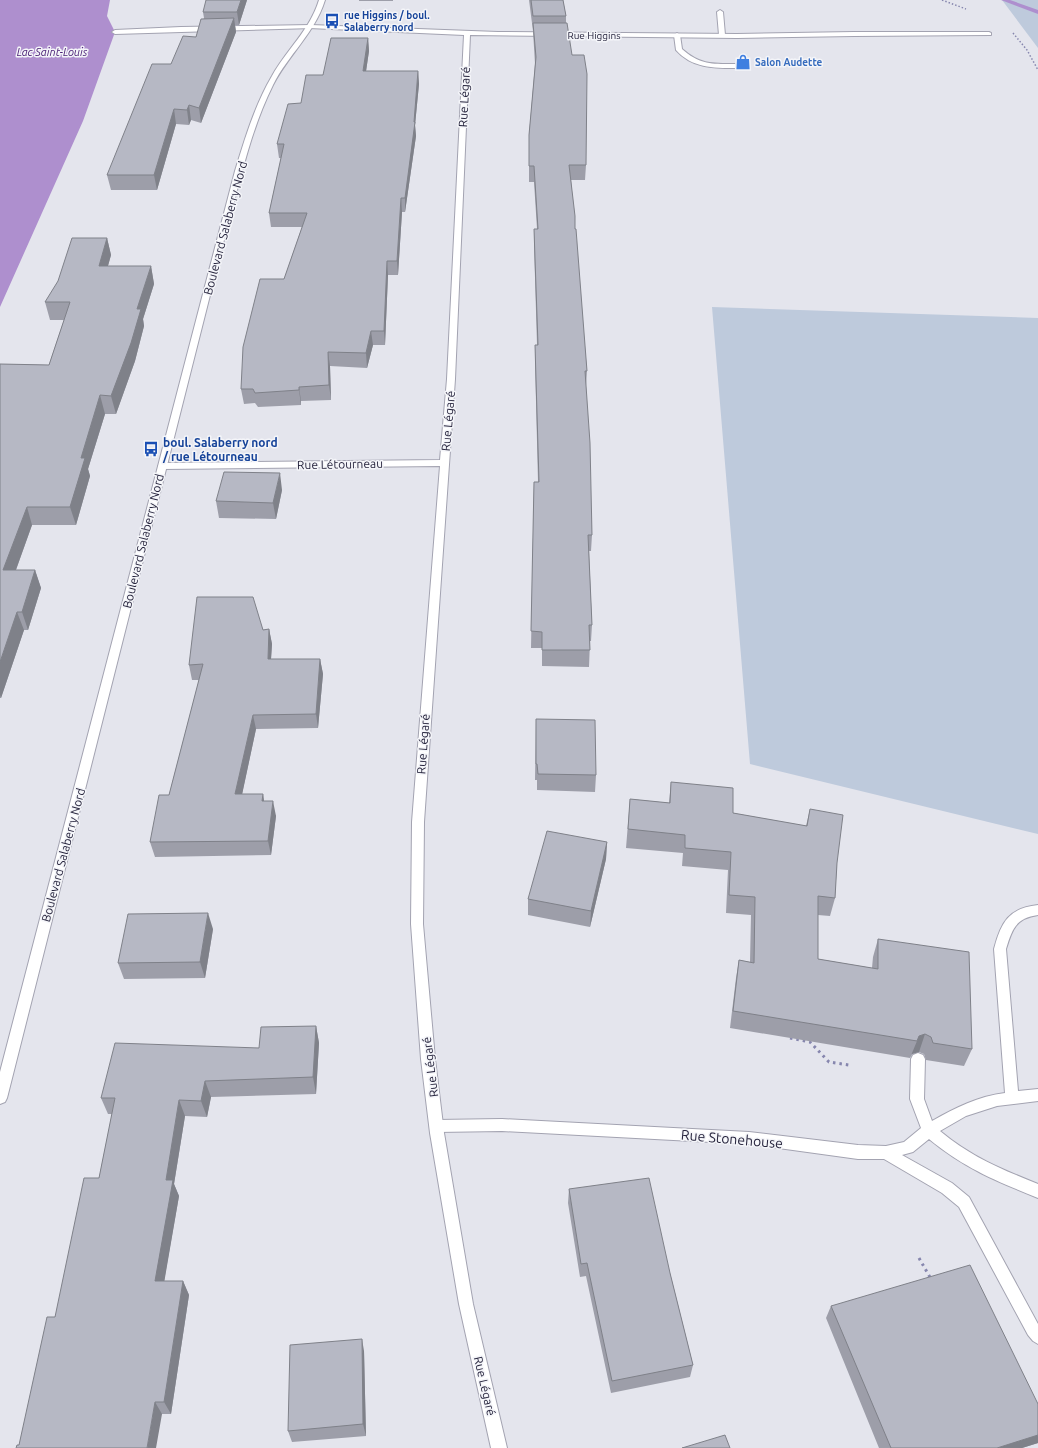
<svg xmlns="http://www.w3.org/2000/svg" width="1038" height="1448" viewBox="0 0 1038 1448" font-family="Ubuntu,sans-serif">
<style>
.green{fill:#becadc}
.water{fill:#ae8fce}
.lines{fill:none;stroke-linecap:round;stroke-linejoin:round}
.stream{fill:#ae8fce;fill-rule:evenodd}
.service-casing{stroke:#a3a3b1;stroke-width:2}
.minor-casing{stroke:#a3a3b1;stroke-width:2}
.tertiary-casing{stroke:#a3a3b1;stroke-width:2}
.path-far1{stroke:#8686ae;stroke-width:1.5;stroke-dasharray:1.5 2;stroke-linecap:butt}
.path{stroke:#8686ae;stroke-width:3;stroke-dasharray:2.5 4;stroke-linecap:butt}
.service{fill:#fff;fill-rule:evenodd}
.minor{fill:#fff;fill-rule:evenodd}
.tertiary{fill:#fff;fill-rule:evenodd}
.wall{fill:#9d9ea9}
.shaded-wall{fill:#7f8189}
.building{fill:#b6b8c4;stroke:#7f8189}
.labels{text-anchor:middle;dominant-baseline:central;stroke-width:3;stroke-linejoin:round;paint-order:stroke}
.far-transit-label{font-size:10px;font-weight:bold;fill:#164399;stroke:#f4f5f9;text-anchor:start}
.far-street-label{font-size:10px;fill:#26243d;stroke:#f4f5f9}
.far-shop-label{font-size:10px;font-weight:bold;fill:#366cbe;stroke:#f4f5f9;text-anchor:start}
.far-water-label{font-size:11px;font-style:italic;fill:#4b2176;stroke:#f4f5f9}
.street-label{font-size:12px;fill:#26243d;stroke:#f4f5f9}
.transit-label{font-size:12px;font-weight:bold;fill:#164399;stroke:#f4f5f9;text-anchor:start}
.near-street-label{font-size:14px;fill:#26243d;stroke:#f4f5f9}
</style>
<rect width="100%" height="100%" fill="#e4e5ed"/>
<path class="green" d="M 1002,0 L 1038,0 L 1038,48 Z
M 712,307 L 1038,318 L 1038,834 L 750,764 Z"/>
<path class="water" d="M 0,0 L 110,0 L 107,16 L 115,32 L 83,121 L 0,307 Z"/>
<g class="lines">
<path class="stream" d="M 1001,0 L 1010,0 L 1038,10 L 1038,14 Z"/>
<g class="service-casing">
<path id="service" d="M 720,10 L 723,12 L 725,35 L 722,37 L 719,35 L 717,12 Z
M 311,25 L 313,26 L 313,28 L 115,34 L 112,32 L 115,30 L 181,27 Z
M 989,32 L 991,33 L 991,35 L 854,36 L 851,34 L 854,32 Z
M 677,33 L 680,35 L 682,49 C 700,65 712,64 735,64 L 738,66 L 735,68 C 713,68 692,68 676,50 L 674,35 Z
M 1038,905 L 1038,915 C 1016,918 1012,929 1006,949 L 1018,1091 L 1038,1089 L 1038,1101 L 997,1106 L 966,1116 L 940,1131 C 971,1157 1001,1169 1038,1184 L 1038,1198 C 996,1181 964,1168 929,1139 L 913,1152 L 902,1155 L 952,1183 L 969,1197 L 1038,1324 L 1038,1344 L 1033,1341 L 1028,1335 L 959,1207 L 942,1193 L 884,1159 L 858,1159 L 749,1144 L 502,1131 L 437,1132 L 432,1130 L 430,1126 L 432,1122 L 437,1120 L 502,1119 L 749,1132 L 858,1145 L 886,1146 L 904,1142 L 921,1128 L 910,1099 L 911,1059 L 913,1055 L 918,1053 L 923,1055 L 925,1059 L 924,1099 L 932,1121 C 955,1108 979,1096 1005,1093 L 994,949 C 1001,922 1009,908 1038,905 Z"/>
</g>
<g class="minor-casing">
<path id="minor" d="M 311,25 L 498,32 L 737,34 L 854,32 L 857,34 L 854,36 L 737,38 L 470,35 L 455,379 L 424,822 L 423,924 L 435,1059 L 444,1133 L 473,1304 L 507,1448 L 491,1448 L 459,1304 L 430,1133 L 421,1059 L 411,924 L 412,822 L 440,466 L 163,469 L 158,466 L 163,463 L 440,460 L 447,379 L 464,35 L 309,28 L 309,26 Z"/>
</g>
<g class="tertiary-casing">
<path id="tertiary" d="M 319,0 L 325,0 C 315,33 288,55 273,85 C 251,129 241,177 228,224 L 7,1098 L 5,1102 L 0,1104 L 0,1072 L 235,171 C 245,138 255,105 272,76 C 287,49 310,30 319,0 Z"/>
</g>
<path class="path-far1" d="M 942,0 L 966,9
M 1013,33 L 1027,50 L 1038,70"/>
<path class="path" d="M 790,1038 L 810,1042 L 829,1062 L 849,1065
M 919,1258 L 931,1279"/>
<use href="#service" class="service"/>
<use href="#minor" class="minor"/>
<use href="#tertiary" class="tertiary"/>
</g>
<path class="wall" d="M 247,0 L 239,25 L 235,25 L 236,32 L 201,123 L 191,120 L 189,125 L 176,124 L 157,190 L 111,190 L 107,175 L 171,64 L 196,37 L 204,18 L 203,12 Z
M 359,0 L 393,0 L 393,1 L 359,1 Z
M 529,0 L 563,0 L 566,16 L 566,23 L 586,165 L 585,180 L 571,180 L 587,371 L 586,386 L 592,535 L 591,551 L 589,551 L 592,625 L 591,641 L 590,641 L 589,667 L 542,666 L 542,648 L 531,648 L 534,482 L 538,482 L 535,361 L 535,345 L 537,345 L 534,244 L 534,229 L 537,229 L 534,182 L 529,182 L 529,135 L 535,64 L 533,31 Z
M 368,38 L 369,51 L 366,71 L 418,71 L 419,84 L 415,125 L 416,136 L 405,212 L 402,212 L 398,275 L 388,275 L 385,345 L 373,345 L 367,368 L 330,366 L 331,400 L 301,401 L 301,405 L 258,407 L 255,403 L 244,404 L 241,389 L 284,279 L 302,227 L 271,227 L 269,213 L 281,158 L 279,158 L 277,144 L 323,75 Z
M 107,238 L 111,255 L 108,266 L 151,266 L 154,284 L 143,319 L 144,326 L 135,361 L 116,414 L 105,414 L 88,469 L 90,476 L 76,525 L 32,525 L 16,570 L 35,570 L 41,588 L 28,630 L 24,630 L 1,698 L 0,698 L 0,364 L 49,365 L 64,320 L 50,320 L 45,302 Z
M 282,490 L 276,519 L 219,518 L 216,501 Z
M 269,629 L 272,644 L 271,659 L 320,659 L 323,674 L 318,728 L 256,729 L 242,794 L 263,794 L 264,801 L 276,816 L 271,855 L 155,857 L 150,842 L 169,795 L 199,680 L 192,680 L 189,665 L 263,630 Z
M 536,719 L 596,775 L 595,792 L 537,790 L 537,780 L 535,780 Z
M 671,782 L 733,813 L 806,826 L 810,809 L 837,863 L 835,898 L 830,916 L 818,915 L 818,959 L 872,968 L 873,957 L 878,939 L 972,1049 L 964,1066 L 926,1060 L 924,1054 L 919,1052 L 912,1054 L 910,1058 L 730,1028 L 736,978 L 739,960 L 750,962 L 751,915 L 726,913 L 728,870 L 682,866 L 683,853 L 626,848 L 630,799 L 669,803 Z
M 607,842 L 606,859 L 590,927 L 528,915 L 528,899 Z
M 213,929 L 205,978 L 124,979 L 118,963 Z
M 316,1026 L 319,1043 L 316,1094 L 211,1097 L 207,1117 L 185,1116 L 174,1184 L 179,1196 L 164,1281 L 183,1281 L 189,1295 L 171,1414 L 162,1414 L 19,1445 L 55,1317 L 99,1178 L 112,1114 L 108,1114 L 101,1098 L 259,1048 Z
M 569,1189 L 670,1273 L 693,1365 L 690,1377 L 611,1393 L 586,1276 L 580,1277 L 568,1203 Z
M 831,1306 L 1038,1404 L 1038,1443 L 1022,1448 L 879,1448 L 826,1318 Z
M 364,1351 L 366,1436 L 292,1442 L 288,1431 Z"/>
<path class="shaded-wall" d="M 241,0 L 247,0 L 239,25 L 237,12 Z
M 234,18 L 236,32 L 201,123 L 199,108 Z
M 368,38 L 369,51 L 364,85 L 363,71 Z
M 418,71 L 419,84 L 415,125 L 416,136 L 405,212 L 405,198 L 414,122 Z
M 189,105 L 191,120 L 189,125 L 187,110 Z
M 174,109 L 176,124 L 157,190 L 154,175 Z
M 401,198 L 402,212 L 398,275 L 397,261 Z
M 107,238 L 111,255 L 103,283 L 99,266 Z
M 387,261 L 388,275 L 385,345 L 384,331 Z
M 151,266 L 154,284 L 143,319 L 144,326 L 135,361 L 116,414 L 111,396 L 137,309 Z
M 371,331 L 373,345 L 367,368 L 366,353 Z
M 328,352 L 330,366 L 331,400 L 329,385 Z
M 299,387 L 301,401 L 301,405 L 299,390 Z
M 100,395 L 105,414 L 88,469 L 90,476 L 76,525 L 70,507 L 81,458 Z
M 280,473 L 282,490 L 276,519 L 273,503 Z
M 27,507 L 32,525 L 9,589 L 3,570 Z
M 35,570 L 41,588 L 28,630 L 22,612 Z
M 17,612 L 24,630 L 1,698 L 0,695 L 0,662 Z
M 269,629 L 272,644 L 270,674 L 268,659 Z
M 320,659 L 323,674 L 318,728 L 316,714 Z
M 253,715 L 256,729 L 239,809 L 235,794 Z
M 263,794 L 265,808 L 262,801 Z
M 273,801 L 276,816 L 271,855 L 268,841 Z
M 607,842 L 606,859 L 590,927 L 591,911 Z
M 208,913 L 213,929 L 205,978 L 200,962 Z
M 316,1026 L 319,1043 L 316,1094 L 313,1077 Z
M 925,1034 L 919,1052 L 912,1054 L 910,1058 L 917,1041 L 919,1036 Z
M 205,1081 L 211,1097 L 207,1117 L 201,1101 Z
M 179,1100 L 185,1116 L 174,1184 L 179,1196 L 162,1295 L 155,1281 L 166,1180 Z
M 183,1281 L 189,1295 L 171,1414 L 164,1402 Z
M 362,1339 L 364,1351 L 366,1436 L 363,1424 Z
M 155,1402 L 162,1414 L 156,1448 L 147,1448 Z
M 1038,1435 L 1038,1443 L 1022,1448 L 997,1448 Z"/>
<path class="building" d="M 206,0 L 241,0 L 237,12 L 203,12 Z
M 531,0 L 563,0 L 566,16 L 533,16 Z
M 234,18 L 199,108 L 189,105 L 187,110 L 174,109 L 154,175 L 107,175 L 152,64 L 171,64 L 183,36 L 196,37 L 201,19 Z
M 533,23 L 567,23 L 572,55 L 584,55 L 587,74 L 586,165 L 569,165 L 575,216 L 575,229 L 576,229 L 587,371 L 585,371 L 590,443 L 592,535 L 588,535 L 592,625 L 589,625 L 590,650 L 542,650 L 542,632 L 531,631 L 534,482 L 539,482 L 535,345 L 538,345 L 534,229 L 538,229 L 534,166 L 529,166 L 529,135 L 536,57 Z
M 331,38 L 368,38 L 363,71 L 418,71 L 414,122 L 415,122 L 405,198 L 401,198 L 397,261 L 387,261 L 384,331 L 371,331 L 366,353 L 328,352 L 329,385 L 299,387 L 299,390 L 255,393 L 253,389 L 241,389 L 243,347 L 260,279 L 284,279 L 307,213 L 269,213 L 284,144 L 277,144 L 288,104 L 301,103 L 306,75 L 323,75 Z
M 72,238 L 107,238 L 99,266 L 151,266 L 137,309 L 141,309 L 131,343 L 111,396 L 100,395 L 81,458 L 85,458 L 70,507 L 27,507 L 3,570 L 35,570 L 22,612 L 17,612 L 0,662 L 0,364 L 49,365 L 70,302 L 45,302 L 58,281 Z
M 224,472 L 280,473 L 273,503 L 216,501 Z
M 197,597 L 253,597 L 263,630 L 269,629 L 268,659 L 320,659 L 316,714 L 253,715 L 235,794 L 263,794 L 262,801 L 273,801 L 268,841 L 150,842 L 159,795 L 169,795 L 203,664 L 189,665 Z
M 536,719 L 595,720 L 596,775 L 538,774 L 537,764 L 536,764 Z
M 671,782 L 733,788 L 733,813 L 807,826 L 810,809 L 843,815 L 837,863 L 835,898 L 818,896 L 818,959 L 878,969 L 878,939 L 969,952 L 972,1049 L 933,1043 L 931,1037 L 925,1034 L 919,1036 L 917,1041 L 733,1011 L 739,960 L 754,963 L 755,897 L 729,895 L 731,852 L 685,848 L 685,835 L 628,829 L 630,799 L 670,803 Z
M 547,831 L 607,842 L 591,911 L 528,899 Z
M 208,913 L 200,962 L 118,963 L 128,914 Z
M 316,1026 L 313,1077 L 205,1081 L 201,1101 L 179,1100 L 166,1180 L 173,1180 L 155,1281 L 183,1281 L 164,1402 L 155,1402 L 147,1448 L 16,1448 L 17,1445 L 19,1445 L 47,1317 L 55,1317 L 84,1178 L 99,1178 L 115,1098 L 101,1098 L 115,1043 L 259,1048 L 261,1027 Z
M 649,1178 L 670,1273 L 693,1365 L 612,1381 L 587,1263 L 581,1264 L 569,1189 Z
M 970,1265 L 1038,1404 L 1038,1435 L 997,1448 L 891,1448 L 831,1306 Z
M 362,1339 L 363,1424 L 288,1431 L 290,1345 Z
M 725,1435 L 730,1448 L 682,1448 Z"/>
<defs>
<g id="bus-bare" transform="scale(1.2)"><path d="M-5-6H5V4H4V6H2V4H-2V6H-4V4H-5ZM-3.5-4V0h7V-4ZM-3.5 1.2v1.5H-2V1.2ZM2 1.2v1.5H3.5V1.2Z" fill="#1a4fb4" stroke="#f4f5f9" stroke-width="2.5" paint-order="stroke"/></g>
<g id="shop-bare" transform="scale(1.2)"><path d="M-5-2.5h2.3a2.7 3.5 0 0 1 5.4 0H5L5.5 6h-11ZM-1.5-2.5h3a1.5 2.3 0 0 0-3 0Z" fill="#3f7fe0" stroke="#f4f5f9" stroke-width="2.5" paint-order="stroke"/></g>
</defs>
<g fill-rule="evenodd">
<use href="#bus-bare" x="332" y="21"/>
<use href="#shop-bare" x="743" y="62"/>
<use href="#bus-bare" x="151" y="449"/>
</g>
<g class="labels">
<g class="far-transit-label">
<text x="344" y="15">rue Higgins / boul.<tspan x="344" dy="12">Salaberry nord</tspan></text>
</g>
<g class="far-street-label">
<text x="594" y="35">Rue Higgins</text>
</g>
<g class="far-shop-label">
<text x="755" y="62">Salon Audette</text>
</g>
<g class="far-water-label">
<text x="52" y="52">Lac Saint-Louis</text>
</g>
<g class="street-label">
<text transform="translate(464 97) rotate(-87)">Rue Légaré</text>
<text transform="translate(225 228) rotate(-75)">Boulevard Salaberry Nord</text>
<text transform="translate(448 421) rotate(-85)">Rue Légaré</text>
<text transform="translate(340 464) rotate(-1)">Rue Létourneau</text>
<text transform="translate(143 541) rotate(-76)">Boulevard Salaberry Nord</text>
<text transform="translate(423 744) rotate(-86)">Rue Légaré</text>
<text transform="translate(63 855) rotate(-75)">Boulevard Salaberry Nord</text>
<text transform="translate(430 1067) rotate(-97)">Rue Légaré</text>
<text transform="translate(485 1386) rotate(77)">Rue Légaré</text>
</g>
<g class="transit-label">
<text x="163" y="442">boul. Salaberry nord<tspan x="163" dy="14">/ rue Létourneau</tspan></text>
</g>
<g class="near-street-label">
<text transform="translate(732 1139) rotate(5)">Rue Stonehouse</text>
</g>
</g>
</svg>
